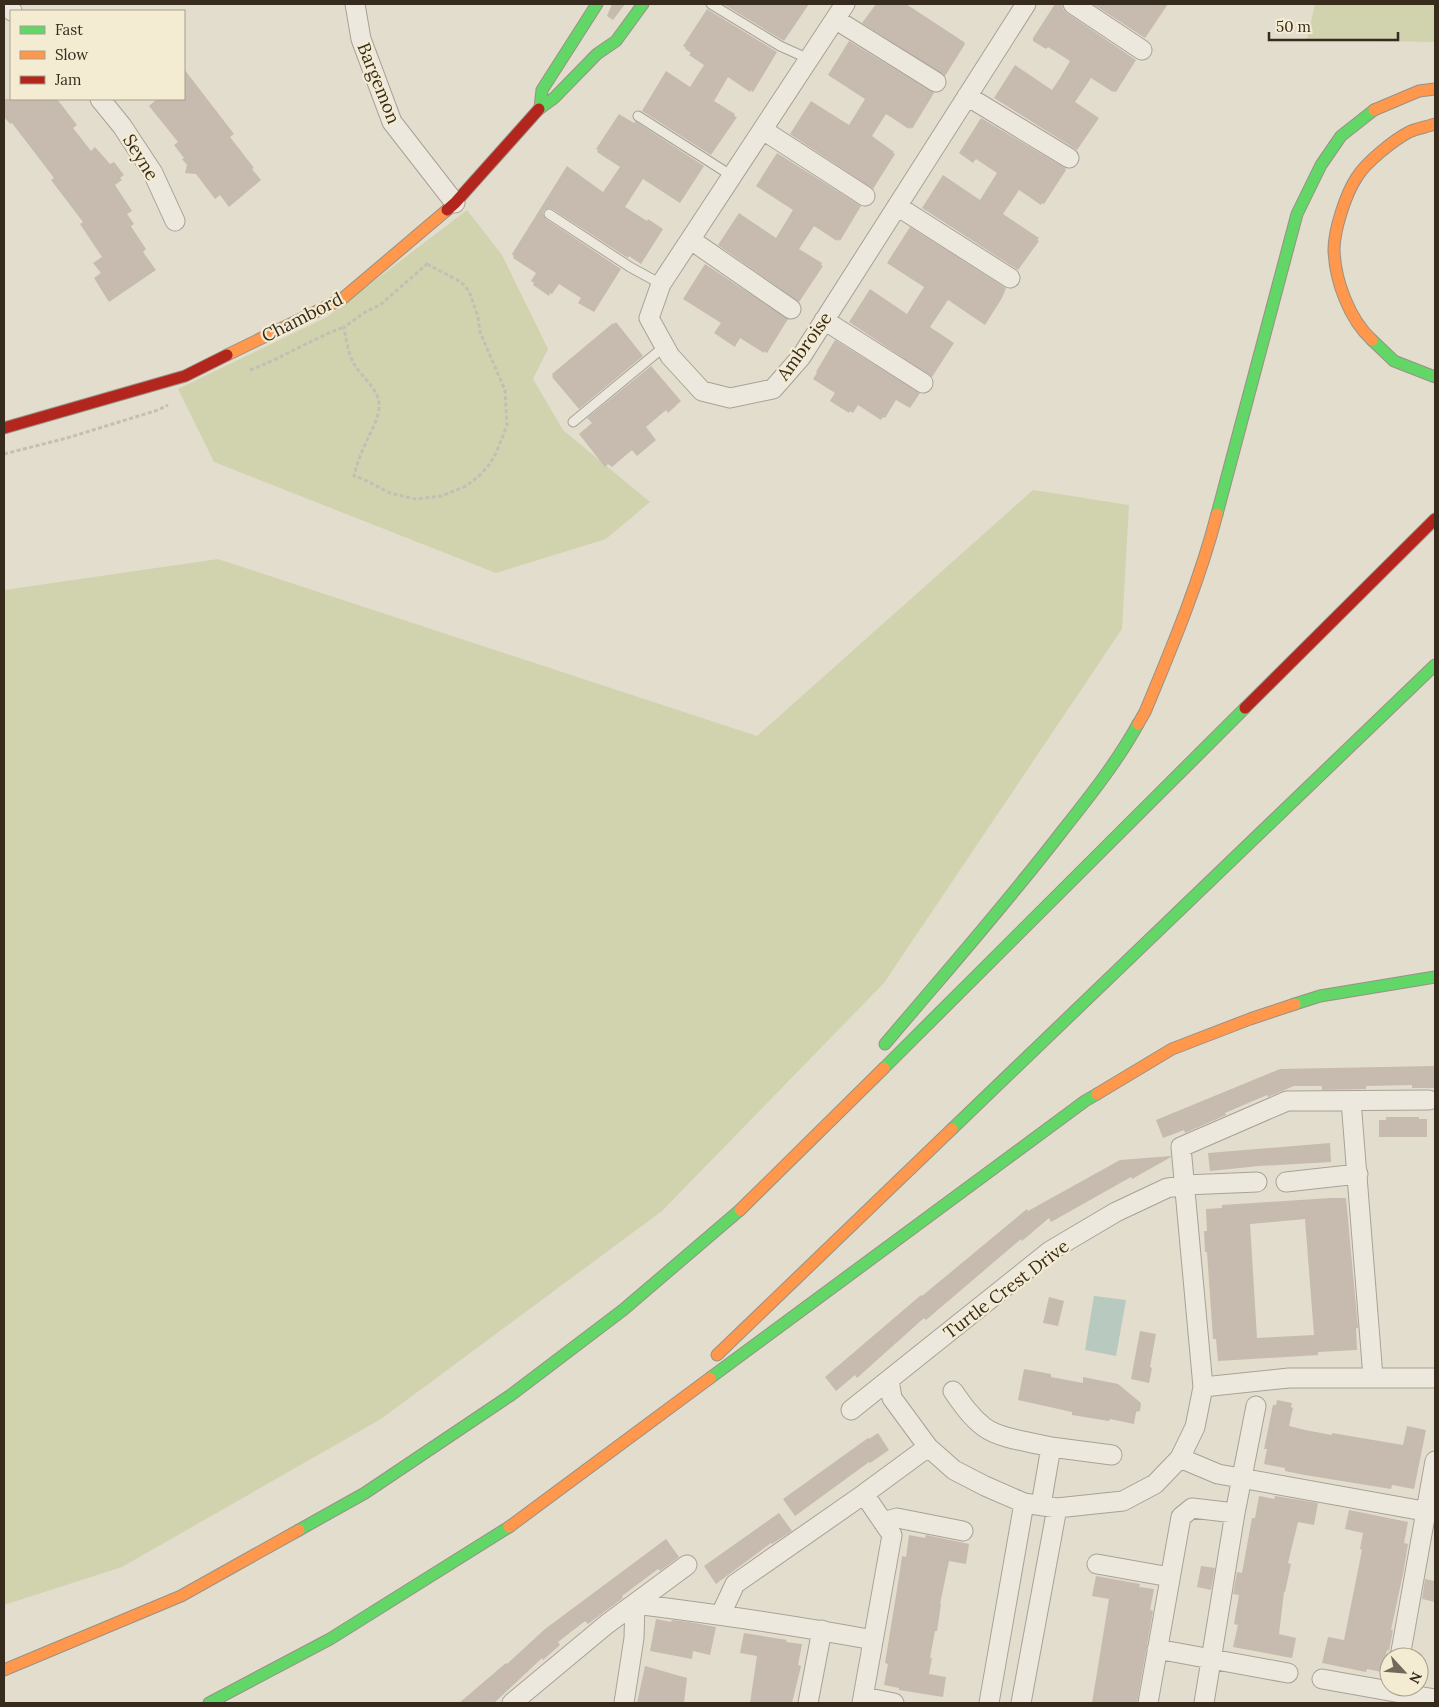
<svg xmlns="http://www.w3.org/2000/svg" width="1439" height="1707" viewBox="0 0 1439 1707" font-family="Lora,serif">
<style>
.green{fill:#d1d3af}
.water{fill:#b8c9bf}
.building{fill:#c6bbae;fill-rule:evenodd}
.lines{fill:none;stroke-linecap:round;stroke-linejoin:round}
.lane-casing{stroke:#a8a296;stroke-width:11}
.street-casing{stroke:#a8a296;stroke-width:21}
.fast-casing{stroke:#989186;stroke-width:13}
.slow-casing{stroke:#989186;stroke-width:13}
.jam-casing{stroke:#989186;stroke-width:13}
.path{stroke:#c4beb5;stroke-width:3;stroke-dasharray:4 2.5;stroke-linecap:butt}
.lane{stroke:#ece8de;stroke-width:9}
.street{stroke:#ece8de;stroke-width:19}
.fast{stroke:#63d668;stroke-width:11}
.slow{stroke:#ff974d;stroke-width:11}
.jam{stroke:#b3261e;stroke-width:11}
.labels{text-anchor:middle;dominant-baseline:central;stroke-width:4.5;stroke-linejoin:round;paint-order:stroke}
.street-label{font-size:18px;fill:#372b1e;stroke:#f4ecd2}
</style>
<rect width="100%" height="100%" fill="#e3ddcd"/>
<path class="green" d="M 1315,4 L 1435,4 L 1435,42 L 1307,40 Z
M 467,210 L 502,255 L 548,349 L 533,379 L 563,430 L 650,502 L 606,539 L 496,573 L 214,462 L 178,389 L 327,317 Z
M 1033,490 L 1129,505 L 1122,629 L 884,983 L 662,1211 L 381,1419 L 122,1567 L 4,1605 L 4,590 L 218,559 L 757,736 Z"/>
<path class="water" d="M 1094,1296 L 1126,1300 L 1116,1356 L 1085,1350 Z"/>
<path class="building" d="M 612,4 L 625,4 L 613,20 L 607,16 Z
M 723,4 L 809,4 L 784,41 Z
M 876,4 L 906,4 L 964,42 L 965,44 L 945,76 L 862,23 Z
M 1055,4 L 1062,4 L 1063,9 L 1067,13 L 1136,60 L 1116,92 L 1114,91 L 1113,92 L 1091,78 L 1075,102 L 1099,118 L 1077,150 L 994,98 L 1015,65 L 1052,90 L 1060,78 L 1070,61 L 1048,47 L 1046,49 L 1033,41 L 1033,38 Z
M 1093,4 L 1168,4 L 1145,38 Z
M 707,9 L 777,52 L 753,92 L 751,90 L 750,92 L 728,77 L 714,101 L 735,114 L 734,116 L 737,117 L 711,155 L 642,111 L 666,71 L 690,87 L 704,65 L 689,55 L 691,53 L 685,49 L 686,48 L 683,46 Z
M 849,41 L 934,93 L 912,129 L 910,127 L 909,129 L 886,114 L 872,136 L 894,152 L 893,153 L 895,154 L 873,189 L 790,134 L 811,101 L 849,125 L 865,99 L 828,75 Z
M 184,69 L 234,134 L 230,137 L 254,168 L 252,169 L 261,180 L 229,207 L 220,195 L 215,199 L 196,174 L 185,173 L 187,165 L 182,159 L 184,158 L 174,145 L 178,142 L 149,106 L 157,99 L 184,99 Z
M 4,99 L 57,99 L 77,125 L 73,128 L 91,151 L 95,147 L 110,164 L 114,162 L 124,175 L 120,178 L 122,180 L 115,185 L 132,211 L 127,214 L 134,224 L 131,226 L 132,228 L 146,249 L 143,252 L 156,270 L 109,302 L 94,278 L 101,273 L 93,263 L 102,257 L 80,224 L 83,222 L 51,180 L 54,178 L 12,123 L 10,124 L 4,117 Z
M 619,114 L 634,123 L 635,121 L 704,166 L 680,203 L 643,179 L 625,207 L 647,221 L 648,219 L 663,229 L 641,264 L 629,256 L 628,258 L 552,209 L 549,208 L 544,210 L 543,214 L 546,219 L 621,269 L 594,312 L 578,303 L 581,298 L 559,284 L 552,294 L 550,293 L 549,296 L 533,285 L 534,283 L 531,281 L 536,273 L 513,258 L 514,256 L 512,254 L 567,166 L 603,192 L 620,167 L 597,152 L 598,150 L 596,149 Z
M 981,118 L 1065,168 L 1066,170 L 1044,204 L 1042,203 L 1041,205 L 1019,190 L 1003,214 L 1039,238 L 1037,240 L 1039,241 L 1018,270 L 922,208 L 943,175 L 980,200 L 997,173 L 976,159 L 973,163 L 959,153 Z
M 777,153 L 861,206 L 840,241 L 838,239 L 837,241 L 814,226 L 799,249 L 822,263 L 821,265 L 823,266 L 799,302 L 718,245 L 739,213 L 776,238 L 793,210 L 756,186 Z
M 910,227 L 1006,288 L 1002,298 L 985,325 L 948,300 L 930,327 L 954,343 L 932,377 L 849,322 L 870,289 L 907,314 L 924,287 L 887,263 Z
M 705,264 L 788,319 L 767,353 L 764,351 L 764,353 L 740,338 L 735,347 L 714,333 L 721,323 L 683,299 Z
M 616,322 L 643,356 L 579,409 L 552,377 L 553,376 L 552,374 L 613,323 L 614,324 Z
M 835,340 L 920,393 L 910,408 L 896,400 L 885,418 L 883,417 L 881,420 L 858,405 L 853,413 L 850,411 L 849,413 L 830,401 L 835,393 L 813,379 L 817,373 L 816,372 Z
M 651,366 L 681,401 L 668,413 L 666,410 L 646,427 L 656,440 L 637,456 L 632,450 L 612,467 L 608,464 L 605,467 L 579,434 L 592,423 L 587,418 Z
M 1434,1066 L 1435,1088 L 1412,1088 L 1412,1085 L 1366,1086 L 1366,1089 L 1322,1090 L 1322,1086 L 1294,1086 L 1268,1097 L 1267,1095 L 1225,1113 L 1226,1115 L 1185,1133 L 1184,1130 L 1163,1138 L 1156,1120 L 1280,1069 Z
M 1386,1117 L 1419,1117 L 1419,1119 L 1427,1119 L 1427,1137 L 1379,1137 L 1379,1120 L 1386,1120 Z
M 1330,1143 L 1331,1162 L 1259,1166 L 1210,1171 L 1208,1153 Z
M 1171,1156 L 1171,1157 L 1132,1179 L 1131,1177 L 1051,1222 L 1049,1218 L 1022,1241 L 1021,1239 L 926,1320 L 924,1318 L 857,1378 L 855,1375 L 836,1391 L 825,1377 L 921,1295 L 922,1296 L 1027,1209 L 1028,1211 L 1120,1160 Z
M 1330,1198 L 1346,1198 L 1358,1328 L 1356,1328 L 1357,1350 L 1318,1352 L 1318,1355 L 1218,1361 L 1216,1339 L 1213,1339 L 1207,1252 L 1205,1252 L 1204,1231 L 1207,1231 L 1206,1209 L 1222,1208 L 1222,1205 ZM 1305,1219 L 1314,1335 L 1257,1338 L 1250,1224 Z
M 1049,1297 L 1064,1301 L 1058,1326 L 1043,1323 Z
M 1140,1331 L 1156,1334 L 1150,1367 L 1152,1368 L 1149,1383 L 1131,1379 Z
M 1024,1369 L 1051,1374 L 1051,1377 L 1083,1383 L 1083,1377 L 1118,1384 L 1141,1403 L 1140,1411 L 1136,1412 L 1134,1424 L 1110,1419 L 1109,1421 L 1072,1415 L 1072,1412 L 1018,1400 Z
M 1277,1400 L 1292,1403 L 1291,1407 L 1293,1408 L 1289,1426 L 1305,1430 L 1332,1435 L 1332,1433 L 1403,1445 L 1407,1426 L 1426,1430 L 1414,1489 L 1392,1485 L 1391,1489 L 1305,1475 L 1285,1471 L 1285,1468 L 1264,1464 L 1267,1449 L 1264,1449 L 1273,1405 L 1276,1405 Z
M 878,1433 L 889,1450 L 870,1463 L 869,1462 L 795,1516 L 783,1499 L 868,1438 L 869,1439 Z
M 1259,1496 L 1274,1499 L 1275,1496 L 1318,1503 L 1314,1525 L 1298,1522 L 1288,1563 L 1291,1564 L 1285,1592 L 1284,1592 L 1279,1634 L 1296,1638 L 1292,1658 L 1233,1647 L 1238,1625 L 1234,1624 L 1239,1595 L 1233,1594 L 1237,1572 L 1242,1573 L 1252,1518 L 1255,1518 Z
M 1349,1510 L 1408,1522 L 1404,1543 L 1408,1544 L 1403,1574 L 1391,1630 L 1393,1630 L 1389,1651 L 1387,1650 L 1382,1672 L 1367,1669 L 1366,1672 L 1322,1663 L 1328,1637 L 1344,1640 L 1362,1550 L 1360,1549 L 1363,1533 L 1345,1529 Z
M 779,1513 L 792,1531 L 772,1544 L 771,1543 L 716,1584 L 704,1566 Z
M 909,1535 L 925,1538 L 926,1535 L 969,1544 L 966,1564 L 949,1561 L 940,1604 L 941,1604 L 937,1631 L 935,1631 L 930,1658 L 932,1658 L 929,1674 L 946,1677 L 943,1697 L 899,1690 L 899,1688 L 884,1685 L 888,1664 L 885,1663 L 899,1577 L 902,1556 L 906,1557 Z
M 666,1539 L 679,1557 L 660,1571 L 658,1569 L 622,1596 L 623,1598 L 588,1624 L 585,1621 L 558,1642 L 560,1645 L 543,1660 L 542,1658 L 494,1703 L 459,1703 L 506,1663 L 507,1664 L 545,1629 Z
M 1201,1566 L 1215,1568 L 1211,1590 L 1197,1587 Z
M 1096,1576 L 1140,1584 L 1139,1587 L 1154,1589 L 1150,1610 L 1153,1611 L 1137,1703 L 1092,1703 L 1109,1599 L 1092,1596 Z
M 1425,1579 L 1435,1581 L 1435,1602 L 1422,1599 Z
M 656,1619 L 671,1622 L 672,1620 L 689,1622 L 716,1627 L 710,1655 L 693,1651 L 692,1659 L 650,1651 Z
M 744,1633 L 787,1640 L 786,1642 L 802,1644 L 798,1665 L 801,1666 L 792,1703 L 750,1703 L 757,1656 L 740,1653 Z
M 645,1666 L 687,1678 L 684,1703 L 637,1703 Z"/>
<g class="lines">
<g class="lane-casing">
<path id="lane" d="M 711,4 L 780,46 L 809,59
M 638,116 L 732,176
M 549,214 L 630,267 L 661,284
M 573,422 L 665,346"/>
</g>
<g class="street-casing">
<path id="street" d="M 4,4 L 12,11
M 355,4 L 361,39 L 392,122 L 455,203
M 845,4 L 661,284 L 649,318 L 670,356 L 702,391 L 730,398 L 773,389 L 801,357 L 1026,4
M 1073,4 L 1142,50
M 835,19 L 936,82
M 967,96 L 1069,158
M 100,99 L 122,126 L 153,173 L 175,221
M 763,130 L 865,196
M 897,206 L 1010,278
M 691,240 L 791,309
M 824,320 L 923,383
M 1351,1101 L 1373,1377
M 1286,1182 L 1358,1174
M 889,1380 L 892,1398 L 928,1447 L 954,1470 L 985,1486 L 1024,1503 L 1057,1508 L 1123,1501 L 1155,1484 L 1180,1458 L 1195,1427 L 1203,1387 L 1289,1378 L 1435,1378
M 1203,1387 L 1181,1147 L 1287,1101 L 1429,1100
M 953,1391 C 962,1404 971,1417 984,1427 C 1000,1439 1031,1442 1051,1447 L 1041,1505
M 851,1410 L 1050,1251 L 1116,1212 L 1167,1188 L 1185,1185 L 1257,1182
M 1051,1447 L 1112,1455
M 1180,1458 L 1218,1474 L 1435,1513
M 883,1522 L 897,1518 L 963,1531
M 1097,1564 L 1170,1577
M 721,1614 L 735,1584 L 864,1494 L 928,1447
M 1157,1649 L 1288,1673
M 1400,1657 L 1435,1461
M 1322,1679 L 1435,1699
M 864,1697 L 894,1703
M 512,1703 L 607,1624 L 687,1565
M 624,1703 L 634,1638 L 635,1604 C 715,1614 794,1625 873,1640
M 808,1703 L 822,1630
M 862,1703 L 892,1535 L 864,1494
M 989,1703 L 1024,1503
M 1021,1703 L 1057,1508
M 1148,1703 L 1181,1517 L 1192,1508 L 1235,1513
M 1204,1703 L 1235,1513 L 1256,1406"/>
</g>
<g class="fast-casing">
<path id="fast" d="M 540,108 L 542,90 L 597,4
M 539,109 L 554,98 L 597,54 L 616,41 L 643,4
M 1372,340 L 1394,361 L 1435,377
M 1217,514 L 1297,214 L 1321,165 L 1341,136 L 1374,110
M 1295,1004 L 1320,996 L 1435,977
M 885,1044 C 945,973 1007,903 1063,830 C 1090,796 1117,762 1138,724
M 884,1068 L 1245,708
M 952,1129 L 1435,665
M 710,1378 L 1085,1101 L 1097,1094
M 299,1530 L 365,1493 L 511,1395 L 623,1310 L 740,1210
M 209,1703 L 330,1639 L 509,1527"/>
</g>
<g class="slow-casing">
<path id="slow" d="M 1374,110 L 1419,91 L 1435,89
M 1372,340 C 1349,319 1335,280 1334,250 C 1334,230 1346,193 1357,177 C 1366,162 1394,140 1409,132 C 1417,128 1427,127 1435,124
M 227,355 L 342,299 L 447,210
M 1138,724 L 1145,712 C 1172,647 1199,583 1217,514
M 1097,1094 L 1172,1049 L 1250,1019 L 1295,1004
M 740,1210 L 884,1068
M 717,1355 L 952,1129
M 509,1527 L 710,1378
M 4,1670 L 181,1596 L 299,1530"/>
</g>
<g class="jam-casing">
<path id="jam" d="M 447,210 L 455,203 L 539,109
M 4,428 L 185,376 L 227,355
M 1245,708 L 1435,519"/>
</g>
<path class="path" d="M 427,264 L 461,282 L 469,291 L 478,317 L 480,332 L 505,390 L 507,425 L 503,436 L 496,453 L 489,465 L 479,476 L 466,486 L 442,496 L 415,499 L 390,493 L 363,479 L 354,476 C 357,462 363,449 369,436 C 373,427 379,417 379,407 C 380,389 362,378 354,364 C 348,353 346,339 344,327 L 367,311 L 380,305 Z
M 250,370 C 282,358 312,339 344,327
M 4,454 L 67,438 L 158,410 L 168,405"/>
<use href="#lane" class="lane"/>
<use href="#street" class="street"/>
<use href="#fast" class="fast"/>
<use href="#slow" class="slow"/>
<use href="#jam" class="jam"/>
</g>
<g class="labels">
<g class="street-label">
<text transform="translate(379 83) rotate(68)">Bargemon</text>
<text transform="translate(141 157) rotate(58)">Seyne</text>
<text transform="translate(302 317) rotate(-27)">Chambord</text>
<text transform="translate(804 346) rotate(-54)">Ambroise</text>
<text transform="translate(1006 1289) rotate(-37)">Turtle Crest Drive</text>
</g>
</g>
<rect width="1439" height="1707" fill="none" stroke="#372b1e" stroke-width="10"/>
<rect x="10" y="10" width="175" height="90" fill="#f4ecd2" stroke="#a89f8a"/>
<rect x="20" y="26" width="25" height="8" fill="#63d668" stroke="#a89f8a"/>
<text x="55" y="35" font-size="15" fill="#372b1e">Fast</text>
<rect x="20" y="51" width="25" height="8" fill="#ff974d" stroke="#a89f8a"/>
<text x="55" y="60" font-size="15" fill="#372b1e">Slow</text>
<rect x="20" y="76" width="25" height="8" fill="#b3261e" stroke="#a89f8a"/>
<text x="55" y="85" font-size="15" fill="#372b1e">Jam</text>
<g transform="translate(1404 1672) rotate(116)"><circle r="24" fill="#f4ecd2" stroke="#a89f8a"/>
<path d="M0-4L9 19L0 12L-9 19Z" fill="#73695b"/>
<text y="-8" font-size="14" font-weight="bold" text-anchor="middle" fill="#372b1e">N</text>
</g>
<path d="M1269 32v8h129v-8" fill="none" stroke="#372b1e" stroke-width="2.5"/>
<text x="1276" y="32" font-size="15" fill="#372b1e" stroke="#f4ecd2" stroke-width="4" paint-order="stroke">50 m</text>
</svg>
